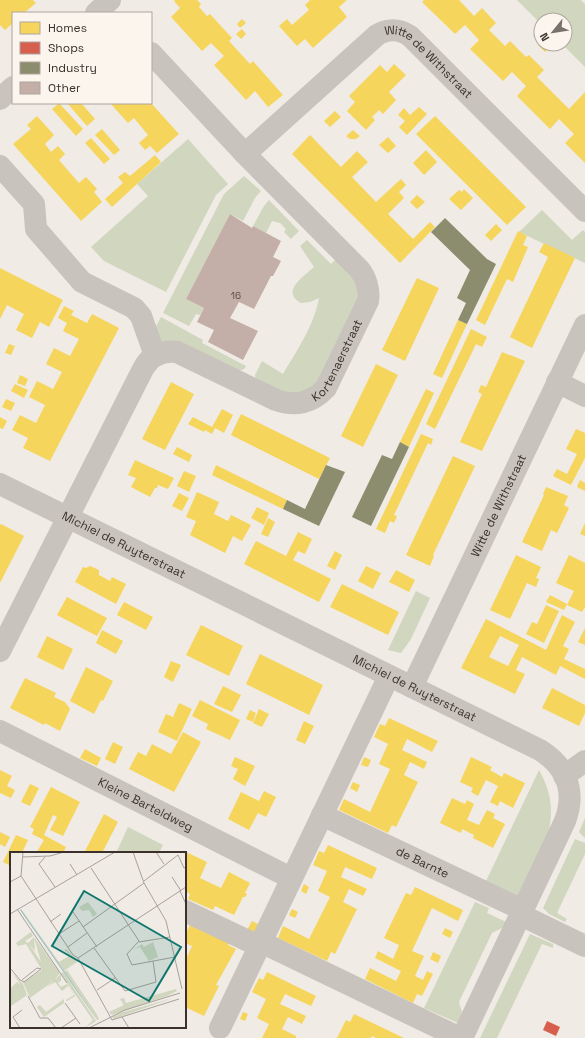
<svg xmlns="http://www.w3.org/2000/svg" width="585" height="1038" viewBox="0 0 585 1038" font-family="'Space Grotesk',sans-serif">
<style>
.green{fill:#d1d6bf}
.homes{fill:#f6d55c;fill-rule:evenodd}
.shops{fill:#d6604d}
.industry{fill:#8c8c6e}
.building{fill:#c3afa7}
.lines{fill:none;stroke-linecap:round;stroke-linejoin:round}
.minor{stroke:#c9c3be;stroke-width:22}
.labels{text-anchor:middle;dominant-baseline:central;stroke-width:4;stroke-linejoin:round;paint-order:stroke}
.number-label{font-size:10px;fill:#5d504a}
.street-label{font-size:12px;fill:#3b302b;stroke:#fbf5ee}
.inset-road{fill:none;stroke:#a8a09b;stroke-width:1}
.view{fill:#0f766e;fill-opacity:0.15;stroke:#0f766e;stroke-width:2}
.inset-edge{fill:none;stroke:#3b302b;stroke-width:2}
</style>
<rect width="100%" height="100%" fill="#f0ebe5"/>
<path class="green" d="M 517,0 L 581,0 L 585,4 L 585,67 L 562,44 L 565,44 L 565,20 L 541,20 L 541,24 Z
M 188,139 L 228,184 L 216,195 L 166,292 L 104,261 L 91,247 L 148,196 L 137,184 Z
M 244,176 L 261,191 L 255,198 L 243,221 L 230,214 L 186,299 L 204,308 L 200,315 L 196,314 L 189,326 L 163,313 L 224,194 Z
M 269,200 L 299,231 L 291,239 L 284,232 L 286,229 L 280,223 L 272,221 L 266,233 L 253,226 L 264,206 Z
M 542,210 L 572,240 L 583,230 L 585,232 L 585,263 L 519,232 Z
M 307,240 L 331,264 L 337,258 L 353,275 L 360,293 L 315,387 L 292,396 L 256,380 L 255,375 L 262,361 L 283,374 C 297,350 314,326 319,298 L 310,302 L 301,303 C 280,292 304,276 314,267 L 300,246 Z
M 161,317 L 203,340 L 202,343 L 246,366 L 244,369 L 239,371 L 173,341 L 162,342 L 154,330 Z
M 416,591 L 430,598 L 411,639 L 401,653 L 388,650 Z
M 539,770 C 551,791 554,811 548,834 L 519,896 L 486,881 Z
M 585,818 L 585,838 L 579,832 Z
M 128,827 L 163,845 L 159,853 L 116,853 Z
M 575,839 L 585,843 L 585,854 L 557,913 L 567,919 L 565,922 L 549,914 L 543,908 Z
M 475,902 L 489,908 L 487,913 L 506,922 L 504,927 L 492,933 L 459,1002 L 462,1012 L 458,1023 L 424,1008 Z
M 530,934 L 553,944 L 553,948 L 542,944 L 497,1038 L 480,1038 Z"/>
<path class="homes" d="M 0,0 L 33,0 L 36,3 L 24,13 L 13,13 L 13,23 L 5,30 L 0,25 Z
M 175,0 L 197,0 L 201,4 L 199,7 L 207,16 L 210,14 L 232,38 L 229,41 L 250,64 L 253,61 L 283,95 L 268,107 L 255,91 L 246,100 L 214,65 L 224,56 L 211,43 L 202,51 L 171,17 L 180,8 L 174,1 Z
M 310,0 L 347,0 L 339,7 L 347,17 L 313,48 L 305,39 L 297,46 L 279,26 L 287,19 L 292,25 L 309,10 L 305,5 Z
M 424,0 L 459,0 L 474,16 L 482,8 L 496,23 L 489,30 L 505,46 L 510,41 L 526,57 L 529,55 L 544,70 L 537,77 L 569,109 L 585,92 L 585,163 L 565,143 L 574,134 L 559,119 L 550,129 L 517,96 L 526,86 L 512,72 L 503,81 L 470,49 L 479,40 L 465,25 L 455,34 L 422,2 Z
M 242,19 L 246,23 L 240,28 L 237,24 Z
M 242,29 L 246,34 L 241,39 L 236,34 Z
M 541,42 L 541,44 L 547,44 L 550,47 L 545,52 L 538,45 Z
M 394,64 L 406,75 L 389,92 L 396,100 L 383,114 L 379,110 L 372,117 L 375,120 L 366,130 L 347,111 L 355,102 L 349,96 L 380,65 L 387,72 Z
M 59,103 L 83,129 L 76,136 L 52,109 Z
M 67,103 L 81,103 L 95,119 L 87,126 Z
M 110,103 L 151,103 L 179,134 L 157,153 L 150,146 L 145,150 L 139,143 L 148,135 L 134,118 L 128,123 Z
M 419,107 L 427,114 L 407,135 L 399,127 L 405,121 L 398,115 L 404,108 L 410,115 Z
M 335,111 L 341,117 L 330,127 L 324,121 Z
M 37,116 L 54,135 L 45,144 L 51,152 L 58,146 L 65,154 L 59,160 L 72,175 L 79,183 L 86,177 L 97,189 L 94,192 L 102,202 L 81,221 L 13,144 L 31,129 L 27,125 Z
M 435,116 L 526,207 L 507,225 L 416,134 Z
M 102,129 L 120,150 L 114,155 L 95,135 Z
M 353,130 L 360,136 L 356,139 L 350,139 L 346,136 Z
M 310,135 L 341,167 L 357,151 L 368,162 L 352,177 L 376,202 L 401,179 L 406,185 L 399,192 L 404,198 L 388,214 L 413,239 L 430,222 L 435,227 L 400,263 L 292,154 Z
M 388,137 L 396,146 L 388,153 L 379,145 Z
M 91,138 L 110,159 L 104,164 L 85,143 Z
M 426,150 L 437,162 L 424,175 L 413,163 Z
M 155,155 L 161,162 L 112,207 L 105,199 L 123,183 L 118,177 L 125,172 L 130,176 Z
M 464,189 L 473,198 L 461,210 L 449,199 L 459,190 L 462,192 Z
M 417,195 L 425,202 L 417,209 L 410,202 Z
M 496,224 L 502,230 L 491,241 L 485,235 Z
M 518,231 L 527,236 L 523,245 L 528,247 L 513,282 L 507,279 L 485,325 L 476,320 Z
M 544,243 L 575,258 L 532,348 L 510,337 L 548,257 L 539,252 Z
M 0,268 L 63,300 L 49,327 L 40,322 L 32,338 L 16,330 L 24,314 L 7,305 L 0,319 Z
M 417,278 L 439,288 L 405,361 L 382,350 Z
M 64,306 L 74,311 L 71,315 L 87,323 L 92,314 L 119,328 L 50,461 L 23,448 L 28,438 L 12,430 L 20,415 L 36,423 L 45,405 L 29,397 L 37,381 L 53,389 L 62,372 L 46,364 L 54,348 L 70,356 L 79,339 L 63,331 L 67,323 L 58,318 Z
M 458,320 L 467,324 L 442,378 L 433,374 Z
M 471,329 L 487,337 L 482,347 L 476,344 L 435,429 L 426,424 Z
M 9,344 L 15,346 L 11,355 L 5,353 Z
M 502,352 L 525,361 L 482,451 L 460,442 L 482,394 L 478,392 L 481,385 L 486,387 Z
M 376,364 L 398,375 L 363,447 L 341,436 Z
M 20,375 L 28,379 L 25,386 L 17,383 Z
M 171,382 L 194,394 L 165,450 L 142,439 Z
M 15,384 L 28,390 L 24,398 L 11,391 Z
M 426,389 L 434,393 L 409,447 L 400,442 Z
M 6,399 L 15,403 L 11,411 L 2,407 Z
M 222,409 L 233,415 L 224,433 L 215,428 L 212,434 L 205,430 L 204,432 L 188,424 L 193,417 L 212,427 Z
M 241,414 L 330,458 L 319,479 L 231,435 Z
M 0,417 L 7,421 L 3,429 L 0,428 Z
M 576,429 L 585,433 L 585,458 L 571,485 L 553,476 L 557,469 L 567,474 L 577,454 L 566,449 Z
M 421,434 L 433,439 L 431,445 L 428,443 L 394,515 L 397,516 L 394,523 L 390,521 L 385,533 L 376,529 Z
M 177,447 L 192,455 L 189,462 L 173,454 Z
M 453,456 L 475,466 L 433,555 L 434,556 L 430,566 L 406,555 Z
M 135,460 L 174,478 L 168,489 L 158,485 L 157,488 L 155,488 L 150,497 L 131,487 L 136,478 L 128,475 Z
M 216,465 L 287,500 L 283,509 L 212,475 Z
M 184,471 L 196,476 L 189,492 L 177,486 Z
M 580,480 L 585,483 L 585,491 L 577,487 Z
M 546,487 L 568,496 L 564,505 L 569,508 L 557,533 L 551,530 L 542,551 L 522,542 L 544,495 L 543,494 Z
M 197,492 L 219,502 L 214,514 L 228,521 L 231,515 L 251,525 L 242,541 L 233,536 L 225,553 L 190,535 L 196,521 L 186,517 Z
M 179,493 L 189,498 L 182,511 L 172,506 Z
M 257,507 L 269,513 L 264,525 L 251,518 Z
M 268,518 L 275,522 L 268,537 L 261,534 Z
M 585,523 L 585,536 L 580,534 Z
M 1,524 L 24,536 L 0,583 L 0,525 Z
M 298,532 L 312,539 L 305,554 L 298,551 L 293,560 L 331,579 L 319,602 L 244,564 L 256,541 L 286,556 Z
M 335,551 L 342,555 L 335,570 L 327,566 Z
M 516,555 L 541,567 L 536,578 L 539,579 L 536,587 L 527,583 L 510,619 L 490,610 Z
M 569,555 L 585,563 L 585,607 L 582,612 L 567,605 L 574,591 L 556,583 Z
M 90,566 L 99,570 L 99,575 L 110,581 L 112,577 L 126,584 L 116,604 L 75,582 L 83,567 L 86,568 Z
M 366,566 L 381,573 L 373,589 L 358,581 Z
M 396,570 L 415,580 L 409,592 L 389,582 Z
M 342,584 L 399,612 L 388,635 L 330,607 Z
M 550,595 L 567,604 L 564,610 L 546,602 Z
M 67,597 L 107,618 L 97,636 L 57,615 Z
M 124,602 L 153,617 L 146,630 L 117,615 Z
M 546,605 L 559,611 L 544,643 L 526,634 L 532,622 L 537,624 Z
M 562,615 L 575,622 L 563,646 L 569,649 L 564,659 L 585,669 L 585,679 L 560,666 L 556,675 L 522,657 L 516,670 L 525,674 L 515,694 L 461,668 L 486,619 L 546,650 ZM 500,636 L 519,645 L 508,666 L 489,657 Z
M 201,625 L 243,646 L 229,676 L 186,655 Z
M 585,628 L 585,645 L 578,642 Z
M 102,630 L 123,641 L 116,654 L 96,643 Z
M 47,636 L 73,649 L 63,670 L 37,657 Z
M 260,654 L 323,685 L 309,715 L 246,684 Z
M 171,661 L 181,665 L 173,682 L 164,677 Z
M 86,667 L 113,681 L 103,701 L 101,700 L 94,714 L 70,701 Z
M 25,678 L 56,693 L 54,697 L 65,702 L 70,709 L 60,731 L 45,723 L 44,725 L 10,708 Z
M 223,686 L 241,695 L 232,712 L 214,704 Z
M 552,688 L 585,705 L 585,713 L 579,726 L 542,708 Z
M 200,700 L 240,720 L 230,740 L 206,729 L 208,724 L 192,716 Z
M 179,703 L 192,709 L 177,741 L 158,732 L 166,714 L 173,717 Z
M 259,709 L 269,714 L 262,727 L 253,723 Z
M 250,710 L 256,713 L 253,722 L 246,719 Z
M 389,718 L 438,741 L 432,752 L 407,739 L 402,750 L 427,762 L 424,769 L 410,762 L 404,775 L 418,782 L 396,827 L 392,825 L 388,833 L 339,810 L 344,799 L 370,812 L 390,769 L 379,764 L 388,744 L 374,737 L 380,724 L 385,726 Z
M 304,721 L 314,726 L 305,744 L 296,740 Z
M 183,732 L 201,742 L 174,792 L 129,769 L 138,752 L 146,756 L 152,744 L 171,754 Z
M 113,742 L 123,747 L 115,764 L 105,759 Z
M 85,749 L 101,758 L 97,766 L 80,758 Z
M 235,757 L 255,766 L 245,786 L 233,779 L 238,769 L 231,766 Z
M 364,757 L 371,760 L 368,767 L 361,765 Z
M 471,757 L 492,767 L 490,770 L 502,777 L 504,773 L 525,783 L 513,808 L 500,801 L 498,806 L 490,802 L 498,786 L 486,780 L 478,796 L 471,792 L 473,788 L 460,782 Z
M 0,770 L 12,776 L 7,786 L 15,790 L 11,798 L 0,793 Z
M 353,782 L 360,785 L 357,792 L 350,788 Z
M 30,784 L 39,788 L 30,806 L 21,802 Z
M 51,787 L 80,802 L 63,836 L 50,830 L 57,817 L 53,815 L 44,835 L 66,847 L 63,853 L 36,853 L 44,840 L 32,834 L 34,829 L 30,827 Z
M 264,791 L 276,797 L 266,817 L 258,813 L 249,830 L 228,819 L 241,792 L 259,801 Z
M 452,798 L 465,804 L 467,800 L 474,804 L 467,820 L 479,825 L 487,810 L 495,814 L 493,818 L 505,824 L 493,848 L 473,838 L 474,835 L 462,829 L 461,833 L 440,823 Z
M 104,814 L 118,822 L 102,853 L 84,853 Z
M 0,832 L 10,837 L 5,847 L 0,844 Z
M 16,835 L 28,840 L 22,853 L 11,853 L 11,866 L 3,862 Z
M 328,845 L 377,868 L 372,879 L 345,867 L 341,877 L 367,889 L 363,896 L 349,889 L 343,902 L 357,909 L 335,954 L 331,952 L 327,961 L 278,938 L 283,926 L 309,939 L 330,897 L 318,891 L 327,871 L 313,865 L 319,851 L 324,853 Z
M 186,852 L 207,862 L 200,878 L 221,888 L 229,872 L 250,883 L 245,893 L 247,894 L 245,897 L 243,897 L 234,915 L 215,906 L 213,910 L 188,899 L 190,894 L 185,891 L 185,854 Z
M 304,884 L 309,887 L 306,894 L 301,891 Z
M 415,887 L 463,910 L 458,921 L 432,908 L 412,951 L 424,956 L 415,976 L 423,980 L 427,971 L 433,974 L 422,996 L 417,994 L 413,1003 L 365,979 L 370,968 L 396,981 L 401,971 L 375,958 L 378,951 L 393,959 L 399,945 L 384,938 L 406,893 L 411,895 Z
M 292,909 L 298,912 L 295,918 L 289,915 Z
M 252,921 L 258,924 L 254,934 L 247,930 Z
M 190,925 L 229,943 L 228,945 L 236,949 L 216,985 L 219,986 L 204,1016 L 185,1007 L 185,961 L 192,946 L 185,943 L 185,935 Z
M 445,928 L 453,932 L 450,938 L 442,934 Z
M 433,952 L 441,956 L 438,963 L 430,959 Z
M 267,972 L 316,996 L 311,1006 L 285,994 L 280,1004 L 306,1016 L 302,1024 L 288,1017 L 282,1029 L 296,1036 L 296,1038 L 262,1038 L 269,1024 L 257,1018 L 266,999 L 252,992 L 259,978 L 263,980 Z
M 243,1012 L 248,1014 L 245,1021 L 240,1019 Z
M 354,1014 L 404,1038 L 376,1038 L 372,1036 L 371,1038 L 337,1038 L 346,1020 L 350,1022 Z"/>
<path class="shops" d="M 547,1021 L 560,1027 L 556,1036 L 543,1030 Z"/>
<path class="industry" d="M 445,218 L 487,259 L 496,264 L 467,324 L 458,320 L 466,303 L 457,298 L 470,270 L 431,232 Z
M 400,442 L 409,447 L 371,526 L 352,517 L 382,455 L 392,459 Z
M 326,465 L 345,472 L 319,526 L 283,509 L 287,500 L 305,509 Z"/>
<path class="building" d="M 230,214 L 252,228 L 253,226 L 281,241 L 273,257 L 281,261 L 273,276 L 271,276 L 254,309 L 239,302 L 230,318 L 258,331 L 243,360 L 208,342 L 214,330 L 197,322 L 204,308 L 186,299 Z"/>
<g class="lines">
<g class="minor">
<path d="M 96,13 L 110,0"/>
<path d="M 0,99 L 13,87"/>
<path id="s1" d="M 245,154 L 377,35 C 389,28 399,29 410,36 L 585,211"/>
<path d="M 0,166 L 34,204 L 36,229 L 82,282 L 134,308 L 141,316 L 152,347 L 156,355"/>
<path d="M 557,382 L 585,396"/>
<path id="s2" d="M 0,484 L 540,750 C 567,767 576,792 565,821 L 462,1038"/>
<path id="s3" d="M 0,651 L 143,369 C 150,356 161,350 177,352 L 276,400 C 295,407 312,403 326,388 L 368,301 C 370,291 366,277 359,269 L 245,154 L 151,53"/>
<path id="s4" d="M 412,687 L 585,325"/>
<path id="s5" d="M 0,731 L 291,878"/>
<path d="M 564,776 L 585,761"/>
<path id="s6" d="M 322,815 L 523,910"/>
<path d="M 185,911 L 259,946"/>
<path d="M 521,915 L 585,946"/>
<path d="M 261,942 L 460,1038"/>
<path d="M 220,1028 L 389,676"/>
</g>
</g>
<g class="labels">
<g class="number-label">
<text x="236" y="295">16</text>
</g>
<g class="street-label">
<text stroke="none"><textPath href="#s1" startOffset="242">Witte de Withstraat</textPath></text>
<text stroke="none"><textPath href="#s3" startOffset="551">Kortenaerstraat</textPath></text>
<text stroke="none"><textPath href="#s4" startOffset="201">Witte de Withstraat</textPath></text>
<text stroke="none"><textPath href="#s2" startOffset="138">Michiel de Ruyterstraat</textPath></text>
<text stroke="none"><textPath href="#s2" startOffset="462">Michiel de Ruyterstraat</textPath></text>
<text stroke="none"><textPath href="#s5" startOffset="163">Kleine Barteldweg</textPath></text>
<text stroke="none"><textPath href="#s6" startOffset="111">de Barnte</textPath></text>
</g>
</g>
<g transform="translate(10 852)">
<rect width="176" height="176" fill="#f0ebe5"/>
<path d="M 78,50 L 87,62 L 83,65 L 79,58 L 72,59 L 69,55 ZM 11,57 L 49,110 L 59,104 L 61,107 L 61,104 L 54,98 L 57,97 L 67,110 L 54,119 ZM 21,80 L 23,84 L 15,89 L 18,91 L 24,85 L 25,99 L 19,92 L 31,110 L 24,85 L 50,121 L 43,130 L 39,127 L 42,130 L 20,146 L 13,130 L 32,118 L 16,92 L 8,94 L 6,91 ZM 143,90 L 148,105 L 141,108 L 139,109 L 130,95 L 123,98 L 132,92 L 141,105 L 134,95 ZM 57,118 L 86,161 L 89,167 L 87,168 L 54,120 ZM 53,120 L 86,169 L 75,176 L 83,168 L 57,131 L 51,121 ZM 2,121 L 13,132 L 17,143 L 1,154 L 0,137 L 7,130 L 11,133 ZM 51,122 L 51,129 L 48,131 L 51,135 L 57,132 L 65,144 L 57,149 L 56,148 L 64,143 L 58,134 L 52,139 L 45,130 L 37,135 ZM 166,137 L 167,139 L 157,144 L 102,163 L 99,160 L 114,153 L 110,147 L 114,146 L 116,151 ZM 163,146 L 104,167 L 102,165 L 113,160 ZM 54,147 L 54,151 L 34,165 L 27,155 L 30,153 L 36,160 Z" fill="#d1d6bf"/>
<path d="M 11,57 L 59,126 L 87,168 L 10,58 Z" fill="#a1c2c1"/>
<path class="inset-road" d="M 13,0 L 11,24 L 63,103 L 68,106M 123,0 L 134,31 L 156,69 L 172,137M 146,0 L 154,12M 12,5 L 40,4 L 54,0M 35,5 L 29,12 L 45,35M 60,12 L 67,23M 81,16 L 129,89 L 117,102 L 122,113 L 165,105M 162,25 L 171,39M 134,29 L 168,3 L 174,16 L 176,15M 0,30 L 11,24M 170,39 L 176,52M 7,57 L 57,131M 63,60 L 87,95M 0,62 L 105,0M 40,70 L 51,62M 73,75 L 134,31M 49,82 L 69,69M 129,90 L 160,85M 58,95 L 77,81M 84,96 L 115,139 L 146,130 L 143,109M 68,106 L 102,168 L 169,147M 68,106 L 176,35M 0,116 L 10,128 L 14,130 L 31,117 L 27,116 L 12,128M 87,138 L 105,126M 18,144 L 30,166 L 38,166 L 46,176M 55,151 L 70,172M 112,165 L 119,176M 10,176 L 3,165 L 12,158M 51,176 L 66,166M 79,176 L 115,158 L 170,141"/>
<path class="view" d="M 74,39 L 171,95 L 139,149 L 42,94 Z"/>
<rect width="176" height="176" class="inset-edge"/>
</g>
<rect x="12" y="12" width="140" height="92" fill="#fbf5ee" stroke="#aea6a0"/>
<rect x="20" y="22" width="20" height="12" fill="#f6d55c" stroke="#aea6a0"/>
<text x="48" y="32" font-size="12" fill="#3b302b">Homes</text>
<rect x="20" y="42" width="20" height="12" fill="#d6604d" stroke="#aea6a0"/>
<text x="48" y="52" font-size="12" fill="#3b302b">Shops</text>
<rect x="20" y="62" width="20" height="12" fill="#8c8c6e" stroke="#aea6a0"/>
<text x="48" y="72" font-size="12" fill="#3b302b">Industry</text>
<rect x="20" y="82" width="20" height="12" fill="#c3afa7" stroke="#aea6a0"/>
<text x="48" y="92" font-size="12" fill="#3b302b">Other</text>
<g transform="translate(553 32) rotate(240)"><circle r="19" fill="#fbf5ee" stroke="#aea6a0"/>
<path d="M0-3L7 15L0 10L-7 15Z" fill="#7a716c"/>
<text y="-6" font-size="11" font-weight="bold" text-anchor="middle" fill="#3b302b">N</text>
</g>
</svg>
